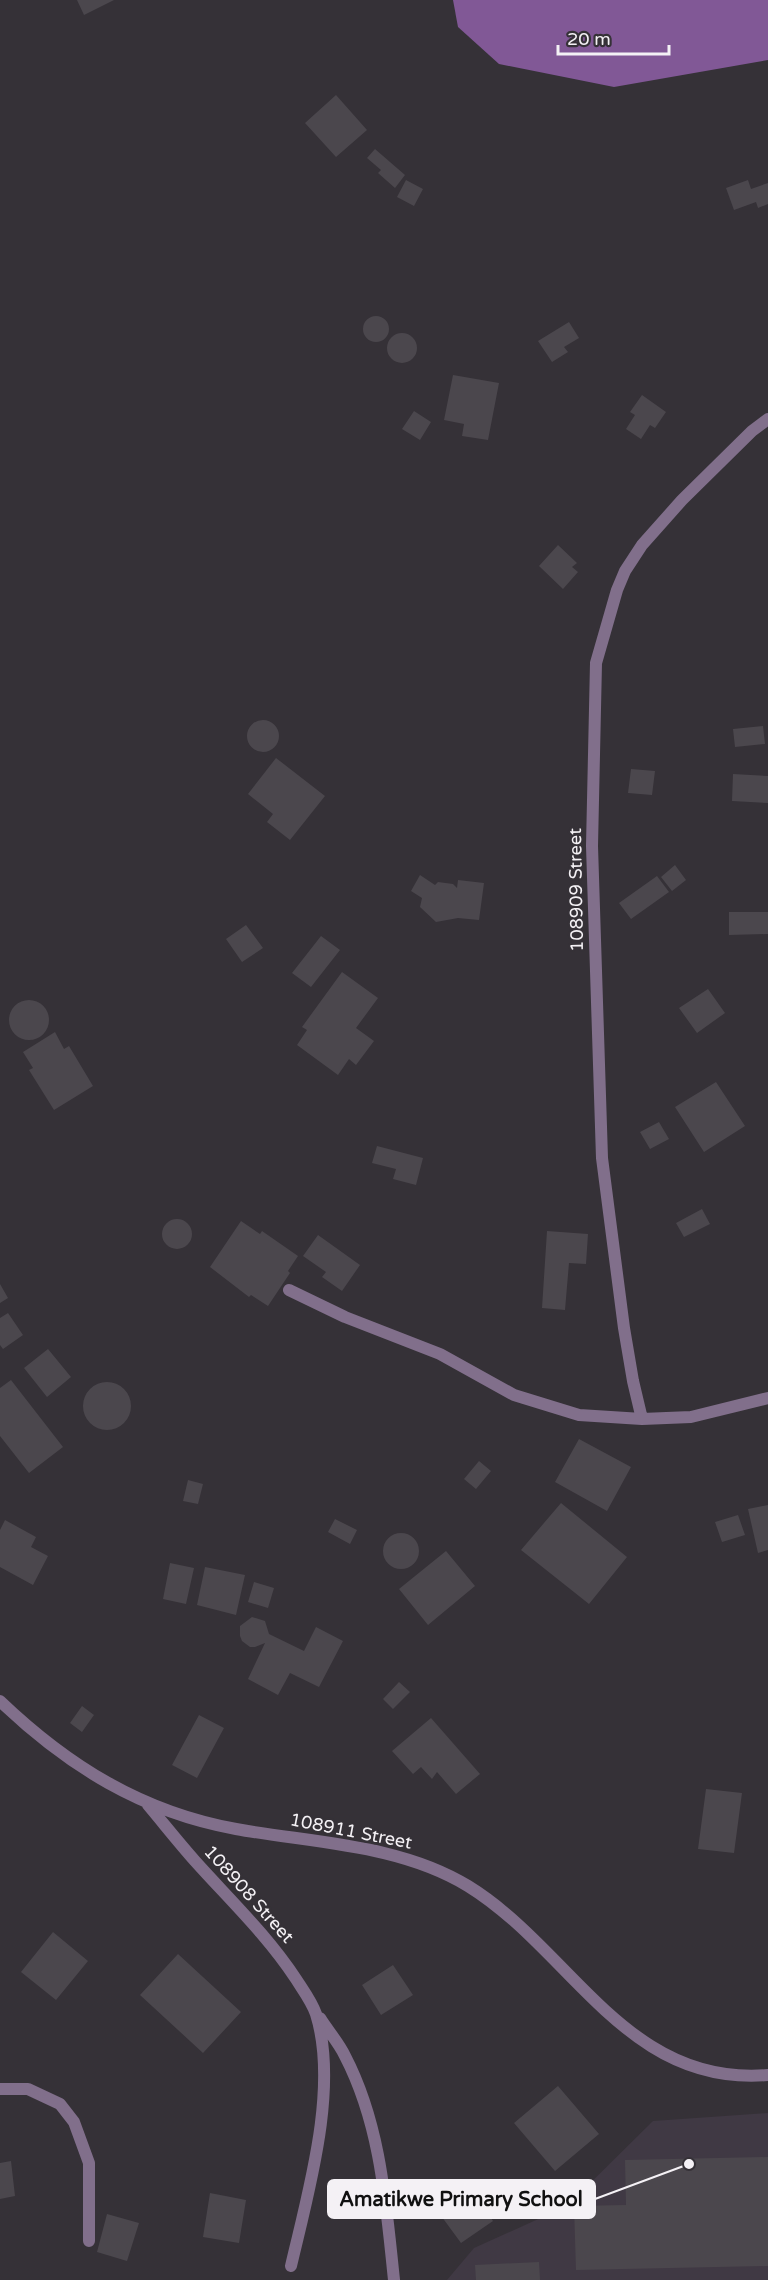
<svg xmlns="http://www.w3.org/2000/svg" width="768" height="2280" viewBox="0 0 768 2280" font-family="'Varela Round',sans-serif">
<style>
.built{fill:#403944}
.forest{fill:#815896}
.building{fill:#4b474d}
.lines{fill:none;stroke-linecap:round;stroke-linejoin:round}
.street{stroke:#816f8b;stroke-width:12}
.labels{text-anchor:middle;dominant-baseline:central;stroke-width:4.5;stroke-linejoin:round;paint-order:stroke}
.street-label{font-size:18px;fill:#f4f1f5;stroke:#353137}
.leader{fill:none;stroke:#f4f1f5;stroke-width:2}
.callout-dot{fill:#f4f1f5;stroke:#353137;stroke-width:2}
.callout{fill:#f4f1f5;stroke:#f4f1f5;stroke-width:2}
.callout-label{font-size:20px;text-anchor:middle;font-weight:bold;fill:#111}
</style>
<rect width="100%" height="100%" fill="#353137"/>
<path class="built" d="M 768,2113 L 768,2280 L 447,2280 L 474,2248 L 567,2206 L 653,2121 Z"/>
<path class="forest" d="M 453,0 L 768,0 L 768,60 L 614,87 L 499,64 L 458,27 Z"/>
<path class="building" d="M 77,0 L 114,0 L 84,15 Z
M 336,95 L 367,130 L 336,157 L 305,123 Z
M 375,149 L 405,175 L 395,188 L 378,173 L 381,170 L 367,158 Z
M 406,180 L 423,189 L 414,206 L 397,197 Z
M 748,180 L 751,189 L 768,183 L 768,204 L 758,208 L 756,202 L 734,210 L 726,188 Z
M363 329a13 13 0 1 1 26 0a13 13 0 1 1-26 0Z
M 569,322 L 579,338 L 564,347 L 568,352 L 552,362 L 538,341 Z
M387 348a15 15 0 1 1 30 0a15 15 0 1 1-30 0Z
M 453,375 L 499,383 L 488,440 L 462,436 L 464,424 L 444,420 Z
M 642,395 L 666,412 L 655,428 L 650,425 L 641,439 L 626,429 L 635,415 L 630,412 Z
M 414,411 L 431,422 L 420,440 L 402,429 Z
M 558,545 L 577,563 L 572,567 L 578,572 L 563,589 L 539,566 Z
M247 736a16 16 0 1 1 32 0a16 16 0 1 1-32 0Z
M 763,726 L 765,744 L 735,747 L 733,729 Z
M 276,758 L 325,796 L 290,840 L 267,822 L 273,814 L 248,794 Z
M 631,769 L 655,771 L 652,795 L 628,793 Z
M 733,774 L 768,776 L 768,803 L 732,801 Z
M 675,865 L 686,880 L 672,891 L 661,877 Z
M 420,875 L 435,885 L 438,882 L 453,884 L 457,888 L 458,880 L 484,883 L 479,920 L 458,918 L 436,922 L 420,907 L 422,898 L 411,891 Z
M 657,876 L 669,892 L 631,919 L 619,903 Z
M 729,912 L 768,912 L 768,934 L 729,935 Z
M 246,925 L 263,948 L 242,962 L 226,939 Z
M 321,936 L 340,950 L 311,987 L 292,973 Z
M 342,972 L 378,998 L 356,1028 L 374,1041 L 356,1065 L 349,1059 L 338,1075 L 297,1045 L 307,1030 L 302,1027 Z
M 708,989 L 725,1013 L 697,1033 L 679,1008 Z
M9 1020a20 20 0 1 1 40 0a20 20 0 1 1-40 0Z
M 55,1032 L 64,1049 L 69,1046 L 93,1086 L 54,1110 L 29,1070 L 33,1068 L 23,1052 Z
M 716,1082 L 745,1126 L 704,1152 L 675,1107 Z
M 659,1122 L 669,1139 L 650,1149 L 640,1132 Z
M 377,1146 L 423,1158 L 416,1185 L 393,1179 L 396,1169 L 372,1163 Z
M 702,1209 L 710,1224 L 684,1237 L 676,1223 Z
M162 1234a15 15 0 1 1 30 0a15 15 0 1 1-30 0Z
M 241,1221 L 260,1234 L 262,1231 L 298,1256 L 288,1271 L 290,1273 L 268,1306 L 251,1295 L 249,1297 L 210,1267 Z
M 547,1231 L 588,1234 L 586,1264 L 569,1263 L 565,1310 L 542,1308 Z
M 318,1235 L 360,1265 L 342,1291 L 322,1277 L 326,1272 L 303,1256 Z
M 0,1284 L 8,1298 L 0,1303 Z
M 8,1313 L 23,1335 L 3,1349 L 0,1345 L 0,1318 Z
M 48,1349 L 71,1377 L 47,1397 L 24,1368 Z
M 11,1380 L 63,1447 L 29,1473 L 0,1436 L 0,1388 Z
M83 1406a24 24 0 1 1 48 0a24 24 0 1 1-48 0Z
M 579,1439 L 631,1467 L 607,1511 L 555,1482 Z
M 479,1461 L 491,1471 L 476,1489 L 464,1479 Z
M 188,1480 L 203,1484 L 198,1504 L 183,1501 Z
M 561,1503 L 627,1557 L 589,1604 L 521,1550 Z
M 768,1505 L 768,1550 L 758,1553 L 748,1509 Z
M 738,1515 L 745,1535 L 722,1542 L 715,1522 Z
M 335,1519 L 357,1530 L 350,1544 L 328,1532 Z
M 5,1520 L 36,1537 L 31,1547 L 48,1556 L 33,1585 L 0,1567 L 0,1530 Z
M383 1551a18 18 0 1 1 36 0a18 18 0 1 1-36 0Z
M 446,1551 L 475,1586 L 428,1625 L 399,1589 Z
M 170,1563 L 194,1568 L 186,1604 L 163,1599 Z
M 205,1567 L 245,1575 L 236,1615 L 197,1605 Z
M 254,1582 L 274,1588 L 268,1608 L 248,1602 Z
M 252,1617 L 265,1621 L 269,1634 L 304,1651 L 316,1627 L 343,1641 L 319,1687 L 290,1673 L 278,1695 L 248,1679 L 265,1643 L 255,1647 L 250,1647 L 242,1641 L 240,1636 L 240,1626 Z
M 399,1682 L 410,1692 L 393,1709 L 383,1699 Z
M 82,1706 L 94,1715 L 82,1732 L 70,1723 Z
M 199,1715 L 224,1728 L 197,1778 L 172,1765 Z
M 431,1718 L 480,1774 L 456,1794 L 437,1772 L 432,1779 L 421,1767 L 413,1774 L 392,1751 Z
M 706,1789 L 742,1793 L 734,1853 L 698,1849 Z
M 53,1932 L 88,1961 L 56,2000 L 21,1972 Z
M 178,1954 L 241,2012 L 203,2053 L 140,1995 Z
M 393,1965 L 413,1995 L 381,2015 L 362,1985 Z
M 558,2086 L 599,2134 L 555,2171 L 514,2123 Z
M 768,2157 L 768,2266 L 576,2270 L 574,2206 L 626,2205 L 625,2160 Z
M 11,2161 L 15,2196 L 0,2199 L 0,2163 Z
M 472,2190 L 493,2221 L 461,2243 L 439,2213 Z
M 210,2193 L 246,2200 L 239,2243 L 203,2237 Z
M 107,2214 L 139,2223 L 127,2261 L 97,2252 Z
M 539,2262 L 540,2280 L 476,2280 L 475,2265 Z"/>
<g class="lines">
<path class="street" d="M 289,1290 L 345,1317 L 440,1354 L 514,1395 L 579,1415 L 642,1419 L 691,1417 L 768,1398
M 642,1419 L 633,1381 L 624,1328 L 602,1158 L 592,846 L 596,663 L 617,590 L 625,571 L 642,545 L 682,500 L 752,431 L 768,419
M 0,1701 C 68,1766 142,1812 236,1829 C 313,1843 399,1844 468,1886 C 572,1950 626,2087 768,2075
M 148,1805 C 164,1824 179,1843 195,1861 C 230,1900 267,1935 296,1979 C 303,1990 312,2002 316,2014 C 339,2088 308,2193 291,2266
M 320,2018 C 328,2031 339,2043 345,2056 C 381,2125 386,2205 394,2280
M 0,2089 L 28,2089 L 60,2104 L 74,2122 L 89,2163 L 89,2241"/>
</g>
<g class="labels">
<g class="street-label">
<text transform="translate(576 890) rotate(-91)">108909 Street</text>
<text transform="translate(351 1831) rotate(11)">108911 Street</text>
<text transform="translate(249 1894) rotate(48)">108908 Street</text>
</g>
</g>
<path class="leader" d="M689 2164L595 2199"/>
<circle class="callout-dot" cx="689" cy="2164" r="6"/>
<rect class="callout" x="328" y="2180" width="267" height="38" rx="6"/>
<g class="callout-label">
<text x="461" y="2206">Amatikwe Primary School</text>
</g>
<path d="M558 45v9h111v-9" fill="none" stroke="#f4f1f5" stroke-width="3"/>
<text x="567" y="45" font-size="18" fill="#f4f1f5" stroke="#353137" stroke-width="4.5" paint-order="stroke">20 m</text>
</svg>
